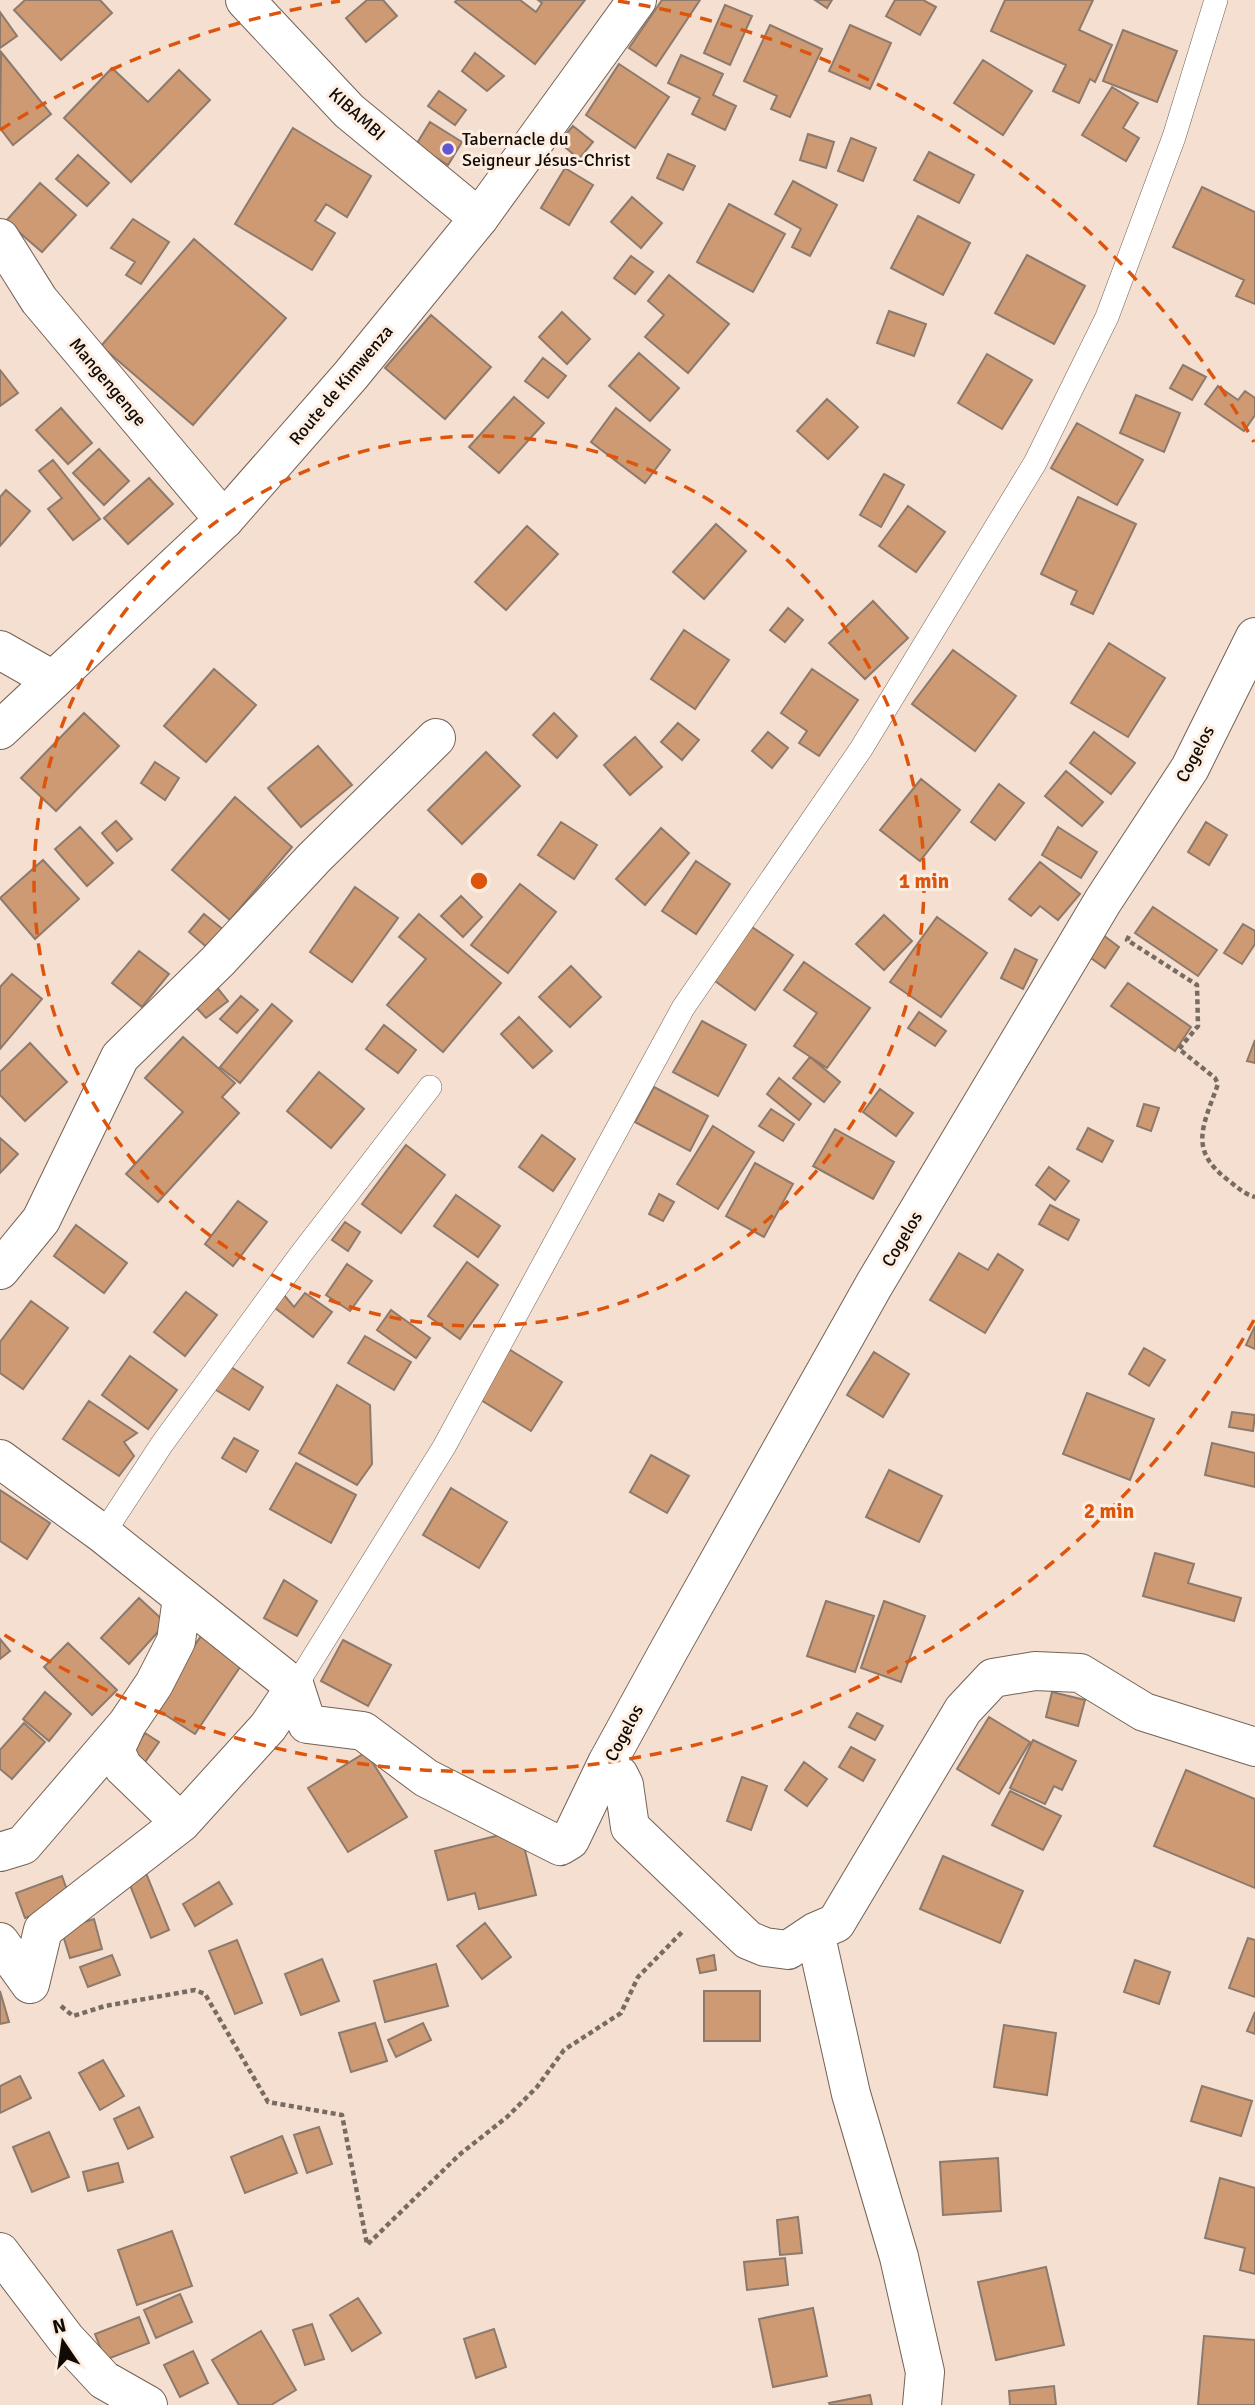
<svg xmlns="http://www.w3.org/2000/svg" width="1255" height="2405" viewBox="0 0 1255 2405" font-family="Signika,sans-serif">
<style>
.building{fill:#ce9a73;stroke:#8d7a6d;stroke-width:2}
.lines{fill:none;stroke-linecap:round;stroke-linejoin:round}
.lane-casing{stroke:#746255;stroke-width:24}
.street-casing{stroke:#746255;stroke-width:40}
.secondary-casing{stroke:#746255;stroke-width:40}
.path{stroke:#786c62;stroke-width:4.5;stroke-dasharray:5 3.5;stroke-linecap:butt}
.lane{stroke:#fff;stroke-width:23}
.street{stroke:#fff;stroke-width:38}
.secondary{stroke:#fff;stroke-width:38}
.ring{fill:none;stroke:#dd550c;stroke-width:3.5;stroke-dasharray:12 9}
.poi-dot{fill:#6158d1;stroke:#feede1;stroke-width:2.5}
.labels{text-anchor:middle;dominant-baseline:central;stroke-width:6;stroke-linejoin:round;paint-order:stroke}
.street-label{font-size:18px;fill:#110b06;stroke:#feede1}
.poi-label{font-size:18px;fill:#110b06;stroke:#feede1;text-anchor:start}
.centre{fill:#dd550c;stroke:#feede1;stroke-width:3.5}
.ring-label{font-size:21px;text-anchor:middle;font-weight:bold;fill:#dd550c;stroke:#feede1;stroke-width:6;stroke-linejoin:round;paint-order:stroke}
</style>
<rect width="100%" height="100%" fill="#f4dfd0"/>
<path class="building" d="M 25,0 L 100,0 L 112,13 L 61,60 L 14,10 Z
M 367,0 L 383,0 L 397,16 L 366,42 L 346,18 Z
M 457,0 L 520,0 L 536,12 L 542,3 L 538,0 L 585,0 L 535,64 L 455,2 Z
M 662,0 L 700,0 L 656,66 L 629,48 Z
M 815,0 L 832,0 L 827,8 Z
M 895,0 L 923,0 L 936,7 L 920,35 L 886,16 Z
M 1005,0 L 1093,0 L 1079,30 L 1112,45 L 1095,82 L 1090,79 L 1079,103 L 1053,91 L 1066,65 L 991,31 Z
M 725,5 L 752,16 L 730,65 L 704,53 Z
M 0,12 L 17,36 L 0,48 Z
M 770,25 L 822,49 L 790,117 L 771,109 L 777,96 L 744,81 Z
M 850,25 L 891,43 L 870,89 L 829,71 Z
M 1123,30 L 1177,51 L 1157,102 L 1103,81 Z
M 1,52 L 51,114 L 13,145 L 0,128 Z
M 475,53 L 504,76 L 487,91 L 462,71 Z
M 681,55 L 723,74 L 713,95 L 736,106 L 725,130 L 692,114 L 700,98 L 668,83 Z
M 983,60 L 1032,91 L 1003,135 L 954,103 Z
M 619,64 L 669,97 L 635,148 L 586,115 Z
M 112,68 L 148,102 L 179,70 L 210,100 L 131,182 L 64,118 Z
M 1112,87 L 1138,103 L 1123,128 L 1139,138 L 1126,161 L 1082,135 Z
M 439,91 L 466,110 L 455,125 L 428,106 Z
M 430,122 L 462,142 L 448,165 L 416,145 Z
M 573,126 L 593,142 L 579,159 L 559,142 Z
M 293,128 L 371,176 L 347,217 L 326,204 L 315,221 L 335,233 L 312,270 L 235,224 Z
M 808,134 L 834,142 L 826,168 L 800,160 Z
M 851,138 L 876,148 L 863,181 L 838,171 Z
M 929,152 L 974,175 L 959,203 L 914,180 Z
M 668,154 L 695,166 L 683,190 L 657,178 Z
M 78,155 L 109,183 L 87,206 L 56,179 Z
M 565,168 L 593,185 L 569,225 L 541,208 Z
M 793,181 L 837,205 L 810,256 L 792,247 L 801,229 L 775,214 Z
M 40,183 L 76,215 L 42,252 L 6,221 Z
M 1202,187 L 1255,212 L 1255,304 L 1236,296 L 1244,280 L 1173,247 Z
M 632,197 L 662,223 L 641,248 L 611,222 Z
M 729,204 L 785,234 L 753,292 L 697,262 Z
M 918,216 L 970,243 L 943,295 L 891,268 Z
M 133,219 L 169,242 L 141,284 L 126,275 L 135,262 L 111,248 Z
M 194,239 L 286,318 L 193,425 L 101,346 Z
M 1027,255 L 1085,286 L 1054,344 L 995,313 Z
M 631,256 L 653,272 L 635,294 L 614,278 Z
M 669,275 L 729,324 L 688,373 L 645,337 L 664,315 L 648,301 Z
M 889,311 L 926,324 L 914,356 L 877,343 Z
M 562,312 L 590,339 L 567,364 L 539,337 Z
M 431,315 L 491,367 L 445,419 L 385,368 Z
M 639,353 L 679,388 L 650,421 L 609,386 Z
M 987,354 L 1032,380 L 1002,429 L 958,403 Z
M 543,358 L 566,376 L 548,398 L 525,381 Z
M 1183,365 L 1206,377 L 1192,400 L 1170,388 Z
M 0,370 L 18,393 L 0,406 Z
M 1218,386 L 1238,400 L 1245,391 L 1255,398 L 1255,415 L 1244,431 L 1205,404 Z
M 1136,395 L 1180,413 L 1164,452 L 1120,433 Z
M 514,397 L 544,423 L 499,473 L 469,447 Z
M 827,399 L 858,427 L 828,459 L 797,431 Z
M 61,408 L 92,443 L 68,464 L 36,430 Z
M 616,408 L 670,450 L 645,483 L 591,442 Z
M 1077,423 L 1143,460 L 1117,505 L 1051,468 Z
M 99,449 L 129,481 L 104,505 L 73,473 Z
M 53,460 L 100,519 L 73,540 L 48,509 L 62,498 L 39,471 Z
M 884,474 L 904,485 L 881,527 L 860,515 Z
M 149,478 L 173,504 L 128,544 L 104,518 Z
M 6,490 L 30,511 L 0,546 L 0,497 Z
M 1078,497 L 1136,524 L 1093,614 L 1071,604 L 1077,591 L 1041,574 Z
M 908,506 L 945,532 L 916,572 L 879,546 Z
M 716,524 L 746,551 L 704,599 L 673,572 Z
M 527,526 L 558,554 L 506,610 L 475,582 Z
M 873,601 L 908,638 L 865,679 L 829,643 Z
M 788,608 L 803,620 L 785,642 L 770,630 Z
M 684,630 L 729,660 L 695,709 L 651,679 Z
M 1109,643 L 1165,678 L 1128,737 L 1071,703 Z
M 953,650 L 1016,696 L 975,751 L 912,704 Z
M 214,669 L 256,705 L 206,762 L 164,726 Z
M 812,669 L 858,700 L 819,756 L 799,743 L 807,731 L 781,713 Z
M 84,713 L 119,746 L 56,811 L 21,778 Z
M 554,713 L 577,736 L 557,758 L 533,735 Z
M 678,723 L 699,740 L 682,760 L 661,742 Z
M 768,732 L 788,748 L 772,768 L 752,751 Z
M 1094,732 L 1135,763 L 1111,794 L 1070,763 Z
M 635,737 L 662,767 L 630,795 L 604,765 Z
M 318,746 L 352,785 L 301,827 L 268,788 Z
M 486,752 L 520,786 L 462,844 L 428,810 Z
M 155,762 L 179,778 L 165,800 L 141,783 Z
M 1066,771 L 1103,802 L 1082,826 L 1045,796 Z
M 921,779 L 960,810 L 920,861 L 880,830 Z
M 999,784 L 1024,803 L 995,840 L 971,822 Z
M 235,797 L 292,847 L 230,920 L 172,870 Z
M 116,821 L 132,839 L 117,851 L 102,833 Z
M 561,822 L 597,845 L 574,879 L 538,855 Z
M 1206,822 L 1227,835 L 1209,865 L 1188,852 Z
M 80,827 L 113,863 L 87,886 L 55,849 Z
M 1058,827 L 1097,852 L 1081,878 L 1042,855 Z
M 661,828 L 689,853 L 645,905 L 616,879 Z
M 43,860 L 79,899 L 35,939 L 0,898 Z
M 696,861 L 730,884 L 696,934 L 662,911 Z
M 1040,862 L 1080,894 L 1058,920 L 1040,906 L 1031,916 L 1009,899 Z
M 520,884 L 556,912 L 508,973 L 471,945 Z
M 355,887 L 398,918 L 352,982 L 310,952 Z
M 461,896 L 482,917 L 463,937 L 441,916 Z
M 1153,907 L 1217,950 L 1198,976 L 1135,933 Z
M 204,914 L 225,931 L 209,949 L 189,932 Z
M 419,914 L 501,983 L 443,1052 L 387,1005 L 426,959 L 399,937 Z
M 884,915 L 912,941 L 884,970 L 856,944 Z
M 937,917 L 987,953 L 941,1017 L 890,982 Z
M 1243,924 L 1255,931 L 1255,944 L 1242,964 L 1224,953 Z
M 752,927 L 793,955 L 755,1010 L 715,981 Z
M 1103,935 L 1119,947 L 1105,968 L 1088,956 Z
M 1015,949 L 1037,960 L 1023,989 L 1001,978 Z
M 139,951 L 169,974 L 142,1007 L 112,983 Z
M 804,962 L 870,1008 L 827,1068 L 794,1046 L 817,1013 L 784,990 Z
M 571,966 L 601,997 L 570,1027 L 539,997 Z
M 12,974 L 42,999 L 0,1049 L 0,987 Z
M 1128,983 L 1191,1027 L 1175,1051 L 1111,1006 Z
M 215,985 L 228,1001 L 206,1018 L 193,1004 Z
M 241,996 L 258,1010 L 237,1033 L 220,1019 Z
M 272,1004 L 292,1021 L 240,1083 L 220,1067 Z
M 919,1012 L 946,1031 L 935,1046 L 908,1028 Z
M 519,1017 L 552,1051 L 533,1068 L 501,1034 Z
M 702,1021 L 746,1045 L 718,1096 L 673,1072 Z
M 384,1025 L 416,1050 L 398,1073 L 366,1049 Z
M 183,1037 L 235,1083 L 222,1097 L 239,1113 L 158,1202 L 126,1174 L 183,1112 L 145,1078 Z
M 1255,1040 L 1255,1063 L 1247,1061 Z
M 30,1043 L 67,1082 L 25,1121 L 0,1095 L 0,1072 Z
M 810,1057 L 840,1082 L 824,1102 L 793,1078 Z
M 319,1072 L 364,1109 L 331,1148 L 287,1111 Z
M 779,1078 L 811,1104 L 799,1120 L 767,1094 Z
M 654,1087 L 708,1116 L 690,1151 L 635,1122 Z
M 880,1089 L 913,1113 L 896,1136 L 863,1112 Z
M 1144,1104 L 1159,1108 L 1151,1131 L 1137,1126 Z
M 771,1109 L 794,1124 L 783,1141 L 759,1126 Z
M 713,1126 L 754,1152 L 718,1209 L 677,1184 Z
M 1088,1128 L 1113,1141 L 1102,1162 L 1077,1149 Z
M 835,1129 L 894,1162 L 873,1199 L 813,1166 Z
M 542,1135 L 575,1159 L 553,1191 L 519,1167 Z
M 0,1138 L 18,1154 L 0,1173 Z
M 406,1145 L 445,1175 L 401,1233 L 362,1204 Z
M 755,1163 L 793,1184 L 764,1237 L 726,1216 Z
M 1049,1167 L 1069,1181 L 1055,1200 L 1036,1185 Z
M 659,1194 L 674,1202 L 663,1221 L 649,1214 Z
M 456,1195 L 500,1226 L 478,1257 L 434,1226 Z
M 238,1201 L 267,1222 L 233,1266 L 205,1244 Z
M 1050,1205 L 1079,1220 L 1068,1240 L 1039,1224 Z
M 345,1222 L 360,1232 L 348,1251 L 332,1240 Z
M 76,1225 L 127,1263 L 104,1293 L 54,1256 Z
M 959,1253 L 988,1270 L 998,1254 L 1023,1270 L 985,1333 L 930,1300 Z
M 467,1262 L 498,1285 L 460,1339 L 428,1316 Z
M 347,1264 L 372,1281 L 350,1311 L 326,1295 Z
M 186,1292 L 217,1315 L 185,1356 L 154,1332 Z
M 305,1293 L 332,1312 L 313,1337 L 275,1308 L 284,1295 L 294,1307 Z
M 31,1301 L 68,1328 L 23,1389 L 0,1373 L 0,1342 Z
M 391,1310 L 430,1338 L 416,1358 L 377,1330 Z
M 1255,1326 L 1255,1349 L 1246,1345 Z
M 365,1336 L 411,1362 L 394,1390 L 348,1363 Z
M 507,1348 L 562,1382 L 531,1431 L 476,1397 Z
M 1144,1348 L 1165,1360 L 1149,1386 L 1129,1374 Z
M 874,1352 L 909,1374 L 883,1417 L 847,1395 Z
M 130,1356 L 177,1390 L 148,1429 L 102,1395 Z
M 226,1364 L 263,1387 L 249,1410 L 211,1387 Z
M 337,1385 L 370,1405 L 372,1464 L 357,1485 L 299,1453 Z
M 1087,1393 L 1154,1419 L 1130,1480 L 1063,1454 Z
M 89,1401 L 137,1433 L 124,1442 L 134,1456 L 119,1476 L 63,1439 Z
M 1232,1412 L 1255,1415 L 1253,1431 L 1229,1427 Z
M 234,1438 L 258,1451 L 246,1472 L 222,1458 Z
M 1212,1443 L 1255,1453 L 1255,1487 L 1205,1475 Z
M 651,1455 L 689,1476 L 667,1513 L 630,1492 Z
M 296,1463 L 356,1495 L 331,1543 L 270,1509 Z
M 889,1470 L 942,1496 L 919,1542 L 866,1517 Z
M 451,1488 L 507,1522 L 479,1568 L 423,1535 Z
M 0,1490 L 50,1523 L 27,1559 L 0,1541 Z
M 1155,1553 L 1194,1564 L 1188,1583 L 1241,1598 L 1234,1621 L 1143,1596 Z
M 284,1580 L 317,1601 L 297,1636 L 264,1618 Z
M 139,1598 L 166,1623 L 129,1664 L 101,1638 Z
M 826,1601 L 874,1616 L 855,1672 L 807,1656 Z
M 884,1601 L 925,1616 L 901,1682 L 861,1668 Z
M 205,1630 L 246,1658 L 195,1734 L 153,1707 Z
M 0,1639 L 10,1651 L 0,1659 Z
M 343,1640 L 391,1665 L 368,1706 L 321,1681 Z
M 68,1643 L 117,1690 L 92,1715 L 44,1667 Z
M 45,1692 L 71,1714 L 49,1741 L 23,1719 Z
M 1052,1692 L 1085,1700 L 1078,1726 L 1046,1717 Z
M 857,1713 L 883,1726 L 875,1740 L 849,1727 Z
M 989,1717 L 1030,1742 L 999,1794 L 957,1769 Z
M 24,1723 L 45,1742 L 12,1779 L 0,1769 L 0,1750 Z
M 145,1733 L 159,1742 L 141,1768 L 127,1759 Z
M 1033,1740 L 1076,1761 L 1062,1790 L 1054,1786 L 1045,1804 L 1010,1788 Z
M 851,1747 L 875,1760 L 863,1781 L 839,1767 Z
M 366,1752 L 407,1817 L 348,1852 L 308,1788 Z
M 804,1762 L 827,1779 L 807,1806 L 785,1790 Z
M 1186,1770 L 1255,1799 L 1255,1888 L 1154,1846 Z
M 742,1777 L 767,1786 L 751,1830 L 727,1821 Z
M 1010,1791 L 1061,1816 L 1043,1850 L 992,1825 Z
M 520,1830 L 536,1895 L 479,1909 L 475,1893 L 448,1900 L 435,1851 Z
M 943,1856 L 1023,1891 L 1000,1943 L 920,1909 Z
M 146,1873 L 169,1930 L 151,1938 L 128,1880 Z
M 62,1876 L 71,1901 L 25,1918 L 16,1893 Z
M 219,1882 L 232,1904 L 195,1926 L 183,1904 Z
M 94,1919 L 102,1949 L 70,1958 L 61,1929 Z
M 485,1923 L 511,1957 L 482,1979 L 457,1946 Z
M 1248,1938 L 1255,1940 L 1255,1997 L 1229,1988 Z
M 237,1940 L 262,2003 L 235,2014 L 209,1951 Z
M 112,1955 L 120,1975 L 88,1987 L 80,1967 Z
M 714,1955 L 716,1970 L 700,1973 L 697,1959 Z
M 322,1959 L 339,2001 L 301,2015 L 285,1974 Z
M 1135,1960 L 1170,1972 L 1159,2004 L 1124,1992 Z
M 436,1964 L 448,2006 L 385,2022 L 374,1981 Z
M 0,1991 L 9,2022 L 0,2024 Z
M 704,1991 L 760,1991 L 760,2041 L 704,2041 Z
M 1255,2012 L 1255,2034 L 1247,2031 Z
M 375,2023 L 387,2061 L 351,2072 L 339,2033 Z
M 423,2023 L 431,2040 L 396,2057 L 388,2040 Z
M 1004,2025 L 1056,2033 L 1047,2095 L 994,2087 Z
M 103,2060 L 124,2096 L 100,2110 L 79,2073 Z
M 20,2076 L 31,2098 L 0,2113 L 0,2086 Z
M 1202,2086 L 1252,2101 L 1241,2136 L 1191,2121 Z
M 139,2107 L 153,2137 L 128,2149 L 114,2119 Z
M 319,2127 L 332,2164 L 307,2173 L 294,2135 Z
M 49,2132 L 69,2177 L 32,2192 L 13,2147 Z
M 282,2136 L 297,2173 L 245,2193 L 231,2157 Z
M 998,2158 L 1001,2211 L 943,2215 L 940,2162 Z
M 118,2163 L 123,2182 L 88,2191 L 83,2172 Z
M 1220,2178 L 1255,2188 L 1255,2274 L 1240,2270 L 1245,2248 L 1205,2238 Z
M 798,2217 L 802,2253 L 780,2255 L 777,2220 Z
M 172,2231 L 192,2286 L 137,2305 L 118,2250 Z
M 785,2258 L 788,2285 L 747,2290 L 744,2262 Z
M 1046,2267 L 1064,2345 L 996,2360 L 978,2282 Z
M 180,2294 L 192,2322 L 156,2338 L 144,2310 Z
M 358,2298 L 381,2333 L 352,2351 L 330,2315 Z
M 813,2308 L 827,2376 L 773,2387 L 759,2319 Z
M 139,2317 L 149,2343 L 105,2360 L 95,2334 Z
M 312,2324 L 324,2359 L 305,2365 L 293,2330 Z
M 494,2329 L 506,2367 L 476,2378 L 464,2339 Z
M 261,2331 L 296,2390 L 271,2405 L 239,2405 L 212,2360 Z
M 1204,2336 L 1255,2340 L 1255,2405 L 1198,2405 Z
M 193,2351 L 208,2383 L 180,2397 L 164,2365 Z
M 1054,2386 L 1056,2405 L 1010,2405 L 1009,2391 Z
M 870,2395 L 872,2405 L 830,2405 L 829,2403 Z"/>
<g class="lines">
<g class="lane-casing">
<path id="lane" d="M 103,1534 L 162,1444 L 301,1254 L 430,1087
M 295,1687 L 444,1447 L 683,1008 L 861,749 L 1035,463 L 1107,317 L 1174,137 L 1216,0"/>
</g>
<g class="street-casing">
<path id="street" d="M 245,0 L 349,111 L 479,218
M 0,238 L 39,300 L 224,520
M 0,650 L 53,680
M 0,1270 L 41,1220 L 120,1057 L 218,961 L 314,858 L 436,738
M 0,1459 L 103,1534 L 295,1687 L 307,1724 L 363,1731 L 426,1778 L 560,1846 L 570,1840 L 607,1763 L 669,1650 L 874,1285 L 1103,901 L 1190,768 L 1255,637
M 127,1724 L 115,1750 L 123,1767 L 181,1823
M 607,1763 L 619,1775 L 624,1785 L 630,1827 L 748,1940 L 765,1947 L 788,1950 L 815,1932 L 836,1923 L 963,1710 L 993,1678 L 1035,1671 L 1080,1673 L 1144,1712 L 1255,1747
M 0,1852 L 23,1845 L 127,1724 L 154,1684 L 176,1641 L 182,1598
M 815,1932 L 851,2094 L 899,2257 L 925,2372 L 922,2405
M 0,1942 L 30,1984
M 30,1984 L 43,1930 L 181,1823 L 268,1727 L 295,1687
M 0,2252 L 66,2339 L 104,2380 L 148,2405"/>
</g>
<g class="secondary-casing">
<path id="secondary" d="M 0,730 L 224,520 L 351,375 L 479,218 L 637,0"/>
</g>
<path class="path" d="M 1129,936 L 1127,940 L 1197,985 L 1198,1026 L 1179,1049 L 1215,1078 L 1218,1084 C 1203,1126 1188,1150 1228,1180 C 1237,1187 1244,1194 1255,1197
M 61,2006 L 73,2016 L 105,2006 L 195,1990 L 205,1994 L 268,2102 L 342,2115 L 367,2244
M 368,2244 L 459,2155 L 507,2117 L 537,2087 L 564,2050 L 621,2013 L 638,1977 L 683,1931"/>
<use href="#lane" class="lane"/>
<use href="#street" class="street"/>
<use href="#secondary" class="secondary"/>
</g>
<g class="ring">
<circle cx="479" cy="881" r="445"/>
<path d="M1254 1320A891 891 0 0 1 0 1632M0 130A891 891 0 0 1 340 1M618 1A891 891 0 0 1 1254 442"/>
</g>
<circle class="poi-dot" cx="448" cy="149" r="7"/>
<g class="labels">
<g class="street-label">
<text transform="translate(357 114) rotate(42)">KIBAMBI</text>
<text transform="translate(108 382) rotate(50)">Mangengenge</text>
<text transform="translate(341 385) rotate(-50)">Route de Kimwenza</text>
<text transform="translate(1195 754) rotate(-62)">Cogelos</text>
<text transform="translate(902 1239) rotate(-59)">Cogelos</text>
<text transform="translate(624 1733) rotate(-62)">Cogelos</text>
</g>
<g class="poi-label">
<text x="462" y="139">Tabernacle du<tspan x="462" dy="21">Seigneur Jésus-Christ</tspan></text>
</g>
</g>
<circle cx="479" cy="881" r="10" class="centre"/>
<g class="ring-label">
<text x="924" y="888">1 min</text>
<text x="1109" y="1518">2 min</text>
</g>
<g transform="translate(63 2342) rotate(347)" stroke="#feede1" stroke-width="5" paint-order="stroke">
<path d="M0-5L12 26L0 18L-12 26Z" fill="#110b06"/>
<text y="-10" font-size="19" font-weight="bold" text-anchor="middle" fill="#110b06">N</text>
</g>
</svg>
